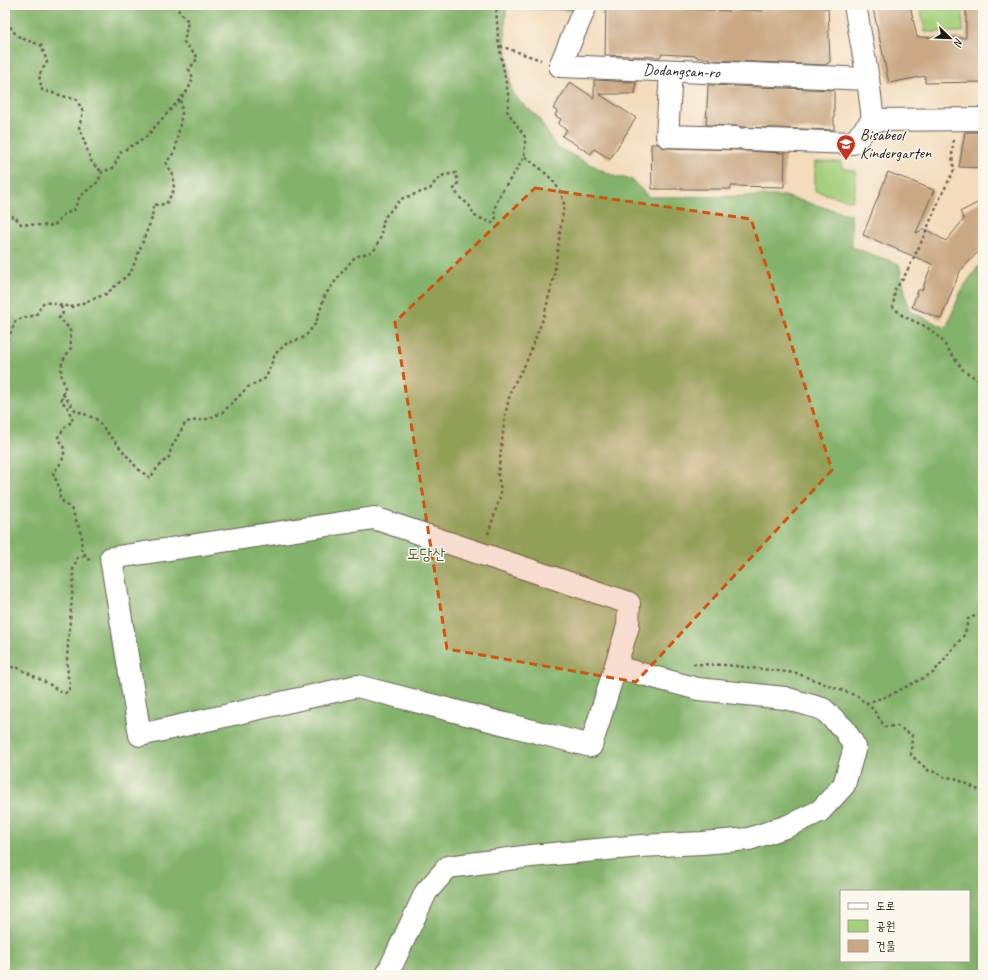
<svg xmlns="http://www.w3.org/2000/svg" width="988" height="980" viewBox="0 0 988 980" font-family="Caveat,'Poor Story',sans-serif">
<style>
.green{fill:#a4cf7b;stroke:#60764c}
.forest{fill:#83b26b;stroke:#506744;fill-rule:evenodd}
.building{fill:#caa884}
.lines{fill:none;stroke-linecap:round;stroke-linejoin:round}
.minor-casing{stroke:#675f54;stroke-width:24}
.path{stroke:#675f54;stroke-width:2.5;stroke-dasharray:3 3;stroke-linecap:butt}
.minor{stroke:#fff;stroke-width:22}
.marked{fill:#d4530e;fill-opacity:0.2;stroke:#d4530e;stroke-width:3;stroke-dasharray:8 5;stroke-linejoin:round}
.labels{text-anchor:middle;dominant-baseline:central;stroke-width:3;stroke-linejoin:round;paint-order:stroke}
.street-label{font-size:16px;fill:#1c1c1c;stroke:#fbf7ec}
.poi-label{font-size:16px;fill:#1c1c1c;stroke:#fbf7ec;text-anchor:start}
.park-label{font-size:16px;fill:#4c5b3d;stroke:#fbf7ec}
</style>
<rect width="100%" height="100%" fill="#fbf7ec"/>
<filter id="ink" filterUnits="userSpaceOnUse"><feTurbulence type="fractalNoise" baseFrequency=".025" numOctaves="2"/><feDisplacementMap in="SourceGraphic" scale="8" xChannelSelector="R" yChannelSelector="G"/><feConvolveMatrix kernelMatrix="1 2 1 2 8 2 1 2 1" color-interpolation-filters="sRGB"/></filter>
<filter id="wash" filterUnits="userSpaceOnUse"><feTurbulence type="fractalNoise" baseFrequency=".012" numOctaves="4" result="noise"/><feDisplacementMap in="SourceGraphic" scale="16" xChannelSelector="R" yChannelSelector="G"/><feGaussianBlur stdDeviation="0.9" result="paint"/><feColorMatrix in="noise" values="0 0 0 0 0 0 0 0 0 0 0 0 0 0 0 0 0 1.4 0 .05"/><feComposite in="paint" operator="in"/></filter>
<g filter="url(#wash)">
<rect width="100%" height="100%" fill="#f3dbbb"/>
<path class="green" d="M 920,5 L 963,5 L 963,32 L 925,32 Z
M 815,162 L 841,162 L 842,168 L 855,171 L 855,189 L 852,201 L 815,191 Z"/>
<path class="forest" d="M 5,5 L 571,5 L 569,10 L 506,7 L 505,38 L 511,89 L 520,102 L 538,117 L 556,147 L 616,177 L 631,179 L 649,197 L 784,196 L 851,215 L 852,247 L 899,264 L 909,311 L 946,328 L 962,289 L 983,260 L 983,975 L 5,975 ZM 841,891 L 969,891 L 969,961 L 841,961 Z"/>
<g id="blocks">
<path class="building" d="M 606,5 L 669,6 L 669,8 L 729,11 L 729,9 L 763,11 L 763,5 L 823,5 L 824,8 L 828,8 L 830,62 L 825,65 L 709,60 L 709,58 L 697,58 L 697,56 L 662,54 L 660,57 L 605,55 Z
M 887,5 L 910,5 L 917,37 L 966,38 L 966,5 L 983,5 L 983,82 L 925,83 L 925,76 L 889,83 L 873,8 Z
M 594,80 L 636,82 L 635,94 L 599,94 L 636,118 L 610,159 L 594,149 L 591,154 L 562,136 L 567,130 L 558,124 L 561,119 L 555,116 L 557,111 L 553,109 L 570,82 L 594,98 Z
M 708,85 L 834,90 L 834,130 L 742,127 L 736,126 L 706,125 Z
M 965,132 L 983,132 L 983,168 L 959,167 Z
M 651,144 L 658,144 L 661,147 L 667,148 L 740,150 L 746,151 L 785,153 L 784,187 L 731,186 L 731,189 L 652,189 Z
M 888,172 L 934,190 L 916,233 L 925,229 L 946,241 L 964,219 L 960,212 L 983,200 L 983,247 L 960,271 L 941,319 L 912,307 L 918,290 L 922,290 L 932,264 L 863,235 Z"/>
</g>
</g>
<g filter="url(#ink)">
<use href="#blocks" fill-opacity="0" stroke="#675f54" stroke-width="1"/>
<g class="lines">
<g class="minor-casing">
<g id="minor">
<path id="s1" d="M 586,5 L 560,66 L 868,79"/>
<path d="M 855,5 L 868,79 L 873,120"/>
<path d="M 671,71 L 667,136 L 736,138"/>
<path d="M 873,120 L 983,119"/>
<path d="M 746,139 L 853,143 L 873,120"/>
<path d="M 374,518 L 629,603 L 628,626 L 591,746 L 357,686 L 140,735 L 111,558 Z"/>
<path d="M 387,975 L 426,892 L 448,867 L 531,856 L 641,846 L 702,843 L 749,839 L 788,826 L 820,811 L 844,785 L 855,747 L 844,729 L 823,709 L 785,698 L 698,689 L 616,667"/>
</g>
</g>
<path class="path" d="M 5,17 L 7,17 C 12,38 23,39 41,45 L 47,62 L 39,75 L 42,90 L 77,100 L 83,112 L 79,127 L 92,163 L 102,172
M 500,46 L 541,60
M 953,140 L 952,156 L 954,170 L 940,198 L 920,245 L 903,279 L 895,289 L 893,307 L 903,316 L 927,327 L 941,339 L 962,369 L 978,380 L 983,390
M 5,218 L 14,216 L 21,224 L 54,226 L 63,215 L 74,210 L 80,196 L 98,182 L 102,172 L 113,168 L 121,152 L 145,138 L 188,90 L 193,78 L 189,69 L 198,58 L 184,42 L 188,21 L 179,11 L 177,5
M 61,306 L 63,315 L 59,318 L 70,329 L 71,348 L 62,362 L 61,374 L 65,387 L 61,401 L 67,406 L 73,421 L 66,426 L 58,437 C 60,441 62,443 63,446 C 67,457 59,466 53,473 L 59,487 L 60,499 L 72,510 L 78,525 L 82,537 L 81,549 L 90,561
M 5,345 L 16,320 L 36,315 L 44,302 L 72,307 L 106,294 L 131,272 L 152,218 L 153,205 L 166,204 L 174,190 L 173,175 L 166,163 L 175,151 L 182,113 L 180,97
M 63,394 L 75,410 L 96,419 L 138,469 L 150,478 L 158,467 L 169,457 L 171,448 L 186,422 L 207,419 L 222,413 L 248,387 L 266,378 L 275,354 L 286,344 L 305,337 L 316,323 L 325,295 L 343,271 L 355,257 L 374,251 L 380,239 L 384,218 L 401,199 L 430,189 L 435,182 L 444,175 L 456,173 L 458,183 L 454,189 L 459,197 L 469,205 L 475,216 L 492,223 L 496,218 C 488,201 519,172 524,156 C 525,150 525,143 525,137 L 507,111 L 509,99 L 498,39 L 496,5
M 983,410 L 982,412 L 983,413
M 488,534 L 500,497 L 501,491 L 498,475 L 505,416 L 511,389 L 526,363 L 544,316 L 554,276 L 564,204 C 560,182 541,169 524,156
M 693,664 L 726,665 L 796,673 L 857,696 L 873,709 L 885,727 L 897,726 L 912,735 L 911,755 L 929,771 L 937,772 L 943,777 L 955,778 L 977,789 L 983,794
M 5,666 L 18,668 L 49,684 L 59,691 L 65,693 L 69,691 L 70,684 L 68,677 L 67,657 L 73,584 L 73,570 L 77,558 L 84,556 L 86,558
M 866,703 L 888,696 L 933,673 L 965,634 L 968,619 L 983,612"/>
<use href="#minor" class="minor"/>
</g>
</g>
<path class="marked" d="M 535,188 L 751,219 L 832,470 L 636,682 L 447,649 L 395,322 Z"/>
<defs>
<g id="school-pin" transform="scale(1)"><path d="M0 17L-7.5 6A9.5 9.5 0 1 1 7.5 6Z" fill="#c8321e" stroke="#fbf7ec"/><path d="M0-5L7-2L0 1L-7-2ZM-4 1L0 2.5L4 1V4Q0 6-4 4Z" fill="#fff"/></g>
</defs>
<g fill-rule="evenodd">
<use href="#school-pin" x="846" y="144"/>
</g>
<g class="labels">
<g class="street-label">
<text stroke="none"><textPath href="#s1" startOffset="188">Dodangsan-ro</textPath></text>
</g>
<g class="poi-label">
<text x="860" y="135">Bisabeol<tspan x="860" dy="18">Kindergarten</tspan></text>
</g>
<g class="park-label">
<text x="426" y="554">도당산</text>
</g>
</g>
<rect width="988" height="980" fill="none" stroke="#fbf7ec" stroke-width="20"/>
<rect x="840" y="890" width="130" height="72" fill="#fbf7ec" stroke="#a29f99"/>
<rect x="848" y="903" width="20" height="6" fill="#ffffff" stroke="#a29f99"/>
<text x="876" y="910" font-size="12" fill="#1c1c1c">도로</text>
<rect x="848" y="920" width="20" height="12" fill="#a4cf7b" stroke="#a29f99"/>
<text x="876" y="930" font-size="12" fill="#1c1c1c">공원</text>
<rect x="848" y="940" width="20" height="12" fill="#caa884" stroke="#a29f99"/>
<text x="876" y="950" font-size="12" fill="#1c1c1c">건물</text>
<g transform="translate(950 38) rotate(113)" stroke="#fbf7ec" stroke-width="3" paint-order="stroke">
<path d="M0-3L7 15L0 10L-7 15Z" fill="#1c1c1c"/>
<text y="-6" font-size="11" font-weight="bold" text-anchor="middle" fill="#1c1c1c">N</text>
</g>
</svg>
